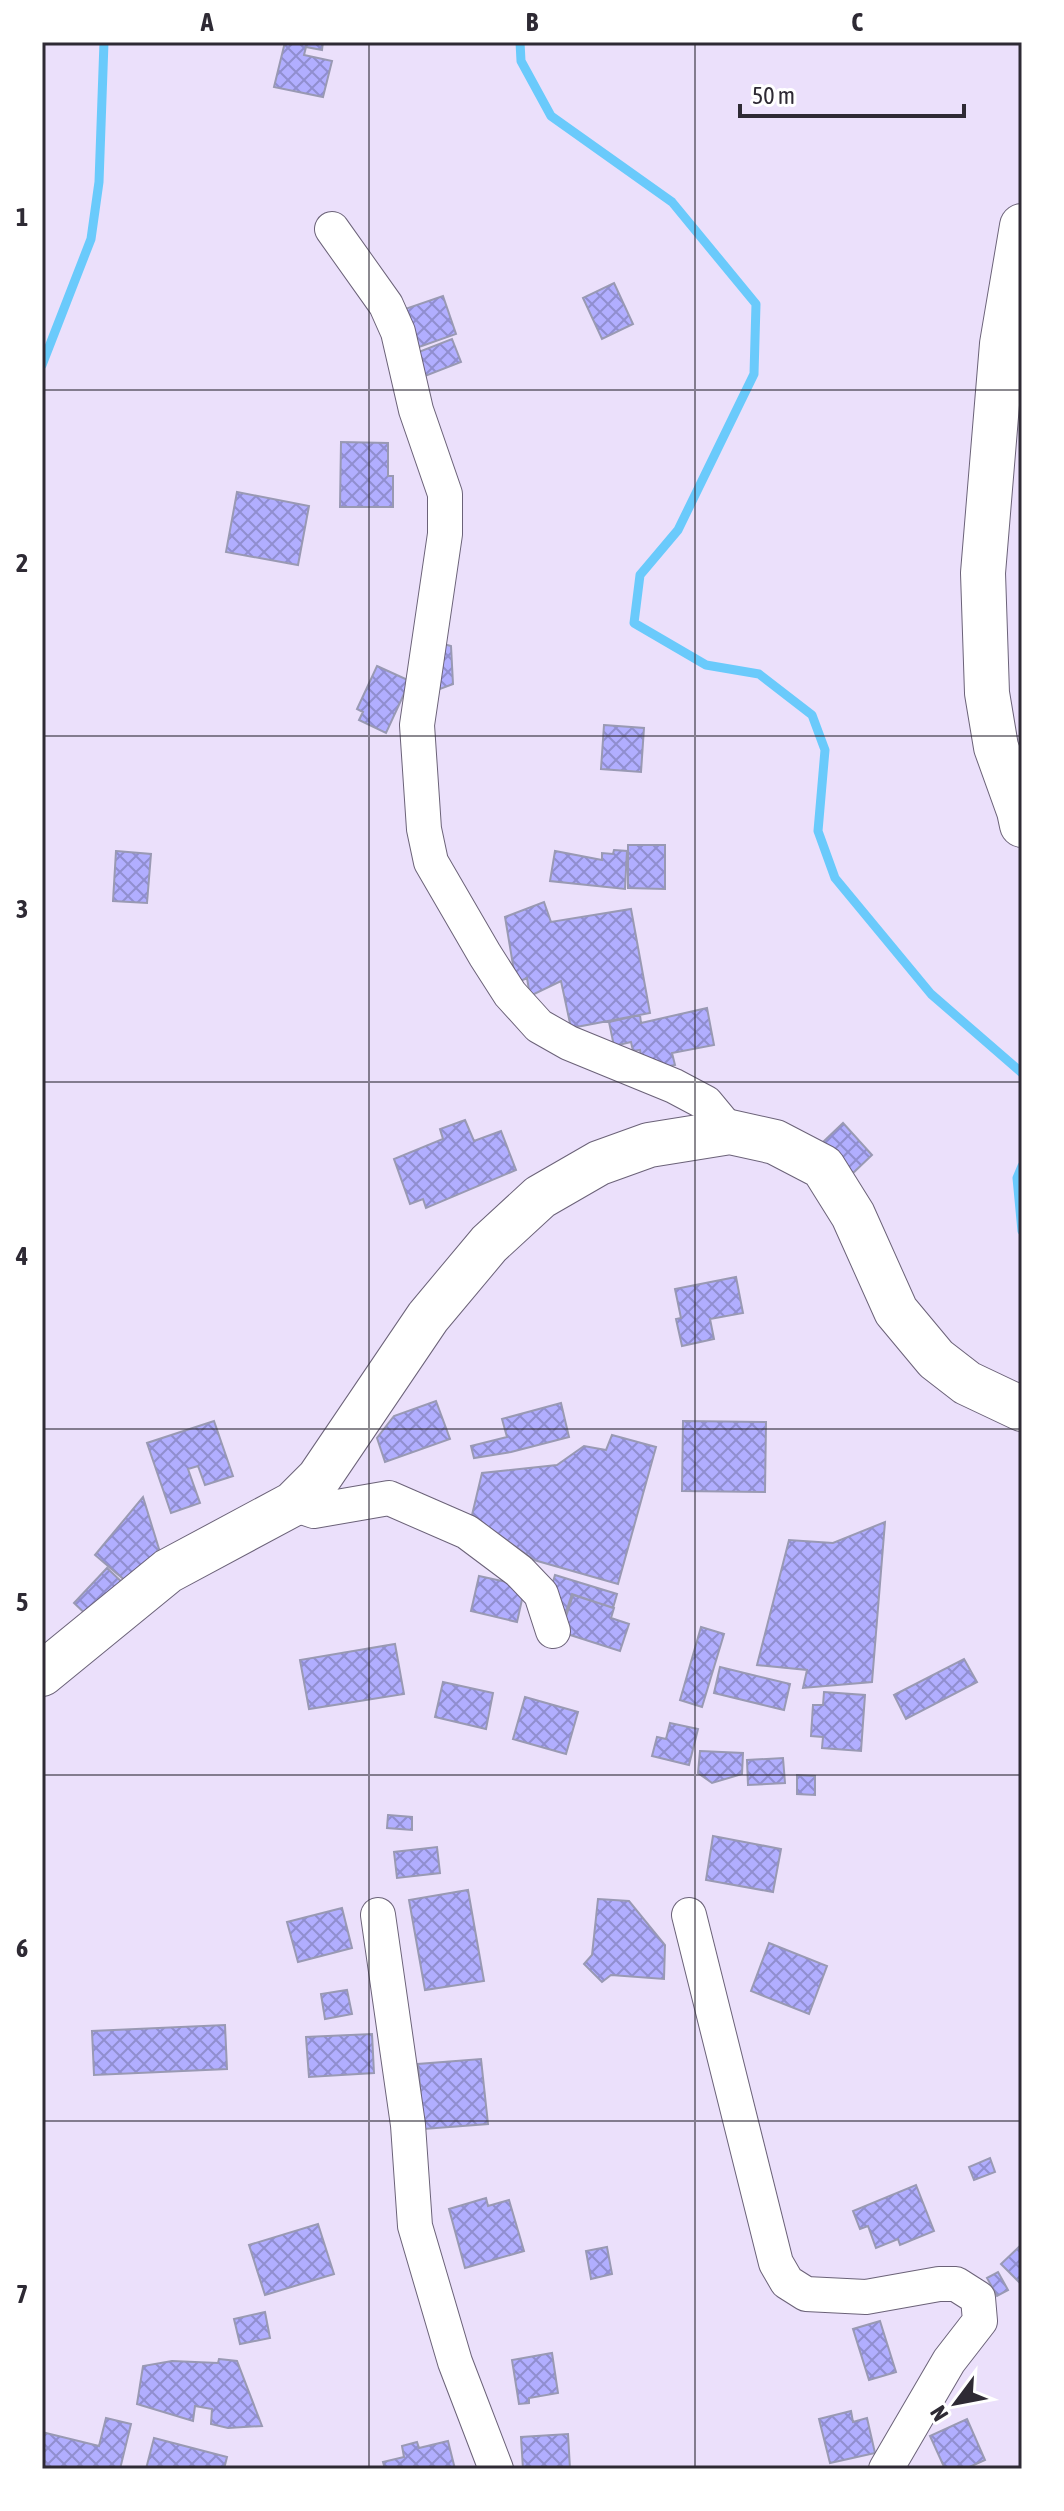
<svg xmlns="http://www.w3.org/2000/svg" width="1064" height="2511" viewBox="0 0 1064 2511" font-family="'Asap Condensed',sans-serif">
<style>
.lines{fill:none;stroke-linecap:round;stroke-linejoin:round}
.stream{stroke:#6acafb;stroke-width:9}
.building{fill:url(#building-cross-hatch);stroke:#9999b3;stroke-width:2}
.street-casing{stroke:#6b6278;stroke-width:36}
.secondary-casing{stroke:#6b6278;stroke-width:46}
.street{stroke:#fff;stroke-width:34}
.secondary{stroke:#fff;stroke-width:44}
.grid{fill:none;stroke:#2e2a34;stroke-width:2;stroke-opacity:0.55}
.neatline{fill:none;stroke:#2e2a34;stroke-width:3}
.grid-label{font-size:26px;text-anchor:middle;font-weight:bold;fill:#2e2a34}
</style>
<defs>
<pattern id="building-cross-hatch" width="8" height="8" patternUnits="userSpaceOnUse" patternTransform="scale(2)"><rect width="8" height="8" fill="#b1aeff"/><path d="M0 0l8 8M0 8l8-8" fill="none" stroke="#908ecf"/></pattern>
</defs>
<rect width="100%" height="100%" fill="#ebe0fb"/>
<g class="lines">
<path class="stream" d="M 520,42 L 521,61 L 551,116 L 672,202 L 756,304 L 754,374 L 678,530 L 640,575 L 634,623 L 706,665 L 759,674 L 812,715 L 825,750 L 818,831 L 835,878 L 931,994 L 1022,1073
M 42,365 L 91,239 L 99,182 L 104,42
M 1022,1166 L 1017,1178 L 1022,1231"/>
</g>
<path class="building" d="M 285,42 L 323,42 L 322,50 L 306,47 L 304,55 L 332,61 L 323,97 L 274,87 Z
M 614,283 L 633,324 L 602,339 L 583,298 Z
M 443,296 L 456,334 L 419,347 L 405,309 Z
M 452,339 L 461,362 L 425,376 L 416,353 Z
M 341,442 L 388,443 L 388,476 L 393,476 L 393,507 L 340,507 Z
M 237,492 L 309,506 L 298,565 L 226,552 Z
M 440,643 L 451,646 L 453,684 L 440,689 L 437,676 Z
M 377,666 L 410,681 L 386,733 L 359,720 L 363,712 L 357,709 Z
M 604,725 L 644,728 L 641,772 L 601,769 Z
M 628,845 L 665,845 L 665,889 L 628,888 Z
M 614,850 L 627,851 L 625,889 L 550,881 L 555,851 L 602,860 L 602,853 L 613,854 Z
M 116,851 L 151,854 L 147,903 L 113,901 Z
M 544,902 L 551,922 L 631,909 L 650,1013 L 571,1028 L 561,981 L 530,996 L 527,978 L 516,983 L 505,917 Z
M 707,1008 L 714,1045 L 672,1053 L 675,1065 L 652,1069 L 642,1063 L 640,1050 L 633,1051 L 631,1042 L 614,1046 L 609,1022 L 640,1015 L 641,1023 Z
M 465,1120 L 474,1141 L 501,1131 L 516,1170 L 426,1208 L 423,1199 L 410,1204 L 394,1159 L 443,1139 L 440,1129 Z
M 843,1123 L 872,1155 L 853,1173 L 823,1142 Z
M 736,1277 L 743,1313 L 710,1319 L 714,1339 L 682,1346 L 676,1319 L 681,1318 L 675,1289 Z
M 436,1401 L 450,1439 L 385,1462 L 377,1438 L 394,1416 Z
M 561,1403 L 569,1437 L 511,1452 L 474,1458 L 471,1446 L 507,1437 L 502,1419 Z
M 214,1421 L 233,1476 L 205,1485 L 198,1466 L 188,1469 L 200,1503 L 171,1513 L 147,1443 Z
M 683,1421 L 766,1422 L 765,1492 L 682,1491 Z
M 612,1435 L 656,1447 L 618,1584 L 534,1560 L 472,1515 L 482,1473 L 557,1465 L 584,1446 L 606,1450 Z
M 143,1497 L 159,1549 L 128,1583 L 95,1555 Z
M 885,1522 L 872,1682 L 803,1688 L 807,1670 L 757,1665 L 789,1540 L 833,1543 Z
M 107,1568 L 124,1584 L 91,1619 L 74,1603 Z
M 555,1575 L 617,1594 L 613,1608 L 572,1594 L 561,1627 L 550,1592 Z
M 479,1576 L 525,1586 L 517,1622 L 471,1611 Z
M 479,1576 L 525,1586 L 517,1622 L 471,1611 Z
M 573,1595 L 614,1608 L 611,1618 L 629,1624 L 620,1651 L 561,1632 Z
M 701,1627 L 724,1634 L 702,1707 L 680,1700 Z
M 395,1644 L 404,1694 L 309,1709 L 300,1660 Z
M 395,1644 L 404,1694 L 309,1709 L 300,1660 Z
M 964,1659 L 977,1682 L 906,1719 L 894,1695 Z
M 720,1667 L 790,1684 L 784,1710 L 714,1693 Z
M 443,1682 L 493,1693 L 486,1729 L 435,1717 Z
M 824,1692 L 865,1695 L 861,1751 L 822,1748 L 823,1737 L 811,1736 L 813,1705 L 823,1705 Z
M 525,1697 L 578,1712 L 566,1754 L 513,1739 Z
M 670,1723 L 698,1729 L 689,1765 L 652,1756 L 657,1737 L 666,1739 Z
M 700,1751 L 743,1753 L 742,1774 L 712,1783 L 698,1773 Z
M 783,1758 L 785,1783 L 748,1785 L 747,1760 Z
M 797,1775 L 815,1776 L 815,1795 L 797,1794 Z
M 388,1815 L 412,1817 L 412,1830 L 387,1828 Z
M 713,1836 L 781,1849 L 773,1892 L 706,1880 Z
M 437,1847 L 440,1873 L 397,1878 L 394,1852 Z
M 468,1890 L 484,1981 L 425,1990 L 409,1900 Z
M 598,1899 L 629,1901 L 665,1945 L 664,1979 L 611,1975 L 602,1982 L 584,1964 L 592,1955 Z
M 342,1908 L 352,1948 L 298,1962 L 287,1922 Z
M 769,1943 L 827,1966 L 809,2014 L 751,1991 Z
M 347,1990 L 352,2014 L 325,2019 L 321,1994 Z
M 225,2025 L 227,2069 L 94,2075 L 92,2031 Z
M 372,2034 L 374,2073 L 309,2077 L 306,2037 Z
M 481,2059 L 488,2124 L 424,2129 L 418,2064 Z
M 990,2158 L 995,2172 L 974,2180 L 969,2167 Z
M 916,2185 L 934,2231 L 900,2245 L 898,2239 L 876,2248 L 868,2226 L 860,2229 L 853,2211 Z
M 486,2198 L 488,2206 L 509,2200 L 524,2251 L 465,2268 L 449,2209 Z
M 318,2224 L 334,2274 L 265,2295 L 249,2245 Z
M 1022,2244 L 1022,2285 L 1001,2264 Z
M 607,2247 L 612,2274 L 591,2279 L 586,2251 Z
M 998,2272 L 1008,2290 L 997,2296 L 987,2278 Z
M 265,2312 L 270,2338 L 240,2344 L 234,2319 Z
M 880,2321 L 896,2372 L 869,2380 L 853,2329 Z
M 552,2353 L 558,2393 L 529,2398 L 529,2403 L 519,2404 L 512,2360 Z
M 219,2359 L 237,2361 L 262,2426 L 228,2428 L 211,2424 L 212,2409 L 195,2406 L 193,2421 L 137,2404 L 143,2366 L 172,2361 L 218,2363 Z
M 851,2411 L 853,2422 L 867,2418 L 875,2453 L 830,2463 L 819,2419 Z
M 106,2418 L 131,2424 L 120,2469 L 42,2469 L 42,2432 L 99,2446 Z
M 967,2419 L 985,2460 L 965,2469 L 945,2469 L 930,2436 Z
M 568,2434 L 570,2469 L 523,2469 L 521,2437 Z
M 154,2438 L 227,2457 L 224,2469 L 146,2469 Z
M 448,2441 L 455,2469 L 385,2469 L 383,2462 L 404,2457 L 402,2446 L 417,2442 L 419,2448 Z"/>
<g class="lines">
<g class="street-casing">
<path id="street" d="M 332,229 L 386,305 L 398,332 L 416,410 L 445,494 L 445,534 L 417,725 L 424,829 L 431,862 L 485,955 L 510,994 L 539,1026 L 569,1043 L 674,1086 L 706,1103 L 730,1132
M 293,1504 L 314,1511 L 389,1498 L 467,1532 L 519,1571 L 541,1594 L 553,1631
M 378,1915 L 408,2125 L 415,2226 L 455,2362 L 496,2469
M 689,1915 L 776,2263 L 787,2282 L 806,2294 L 866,2297 L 939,2284 L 956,2284 L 978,2298 L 980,2321 L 949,2361 L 886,2469"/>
</g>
<g class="secondary-casing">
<path id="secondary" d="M 1022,226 L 1002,344 L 983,573 L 987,693 L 996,747 L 1019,811 L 1022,825
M 42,1674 L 168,1571 L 293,1504 L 319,1478 L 428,1317 L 489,1244 L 540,1197 L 599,1163 L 649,1145 L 730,1132 L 775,1142 L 823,1167 L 853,1215 L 896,1311 L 936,1359 L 967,1383 L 1022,1409"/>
</g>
<use href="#street" class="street"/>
<use href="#secondary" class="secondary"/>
</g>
<path class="grid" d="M 369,42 L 369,2469M 695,42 L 695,2469M 42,390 L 1022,390M 42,736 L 1022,736M 42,1082 L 1022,1082M 42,1429 L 1022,1429M 42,1775 L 1022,1775M 42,2121 L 1022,2121"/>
<rect width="1064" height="2511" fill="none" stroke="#ffffff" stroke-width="88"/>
<g transform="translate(956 2403) rotate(238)" stroke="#ffffff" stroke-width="6" paint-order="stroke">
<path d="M0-6L14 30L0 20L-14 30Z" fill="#2e2a34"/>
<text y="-12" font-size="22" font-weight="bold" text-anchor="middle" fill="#2e2a34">N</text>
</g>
<path d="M740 104v12h224v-12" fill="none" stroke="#2e2a34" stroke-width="4"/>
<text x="752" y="104" font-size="24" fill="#2e2a34" stroke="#ffffff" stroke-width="6" paint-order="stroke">50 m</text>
<rect x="44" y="44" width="976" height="2423" class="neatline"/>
<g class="grid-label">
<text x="207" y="31">A</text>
<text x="532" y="31">B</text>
<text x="857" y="31">C</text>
<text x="22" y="226">1</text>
<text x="22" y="572">2</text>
<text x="22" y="918">3</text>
<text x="22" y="1265">4</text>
<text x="22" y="1611">5</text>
<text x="22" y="1957">6</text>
<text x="22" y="2303">7</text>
</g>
</svg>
